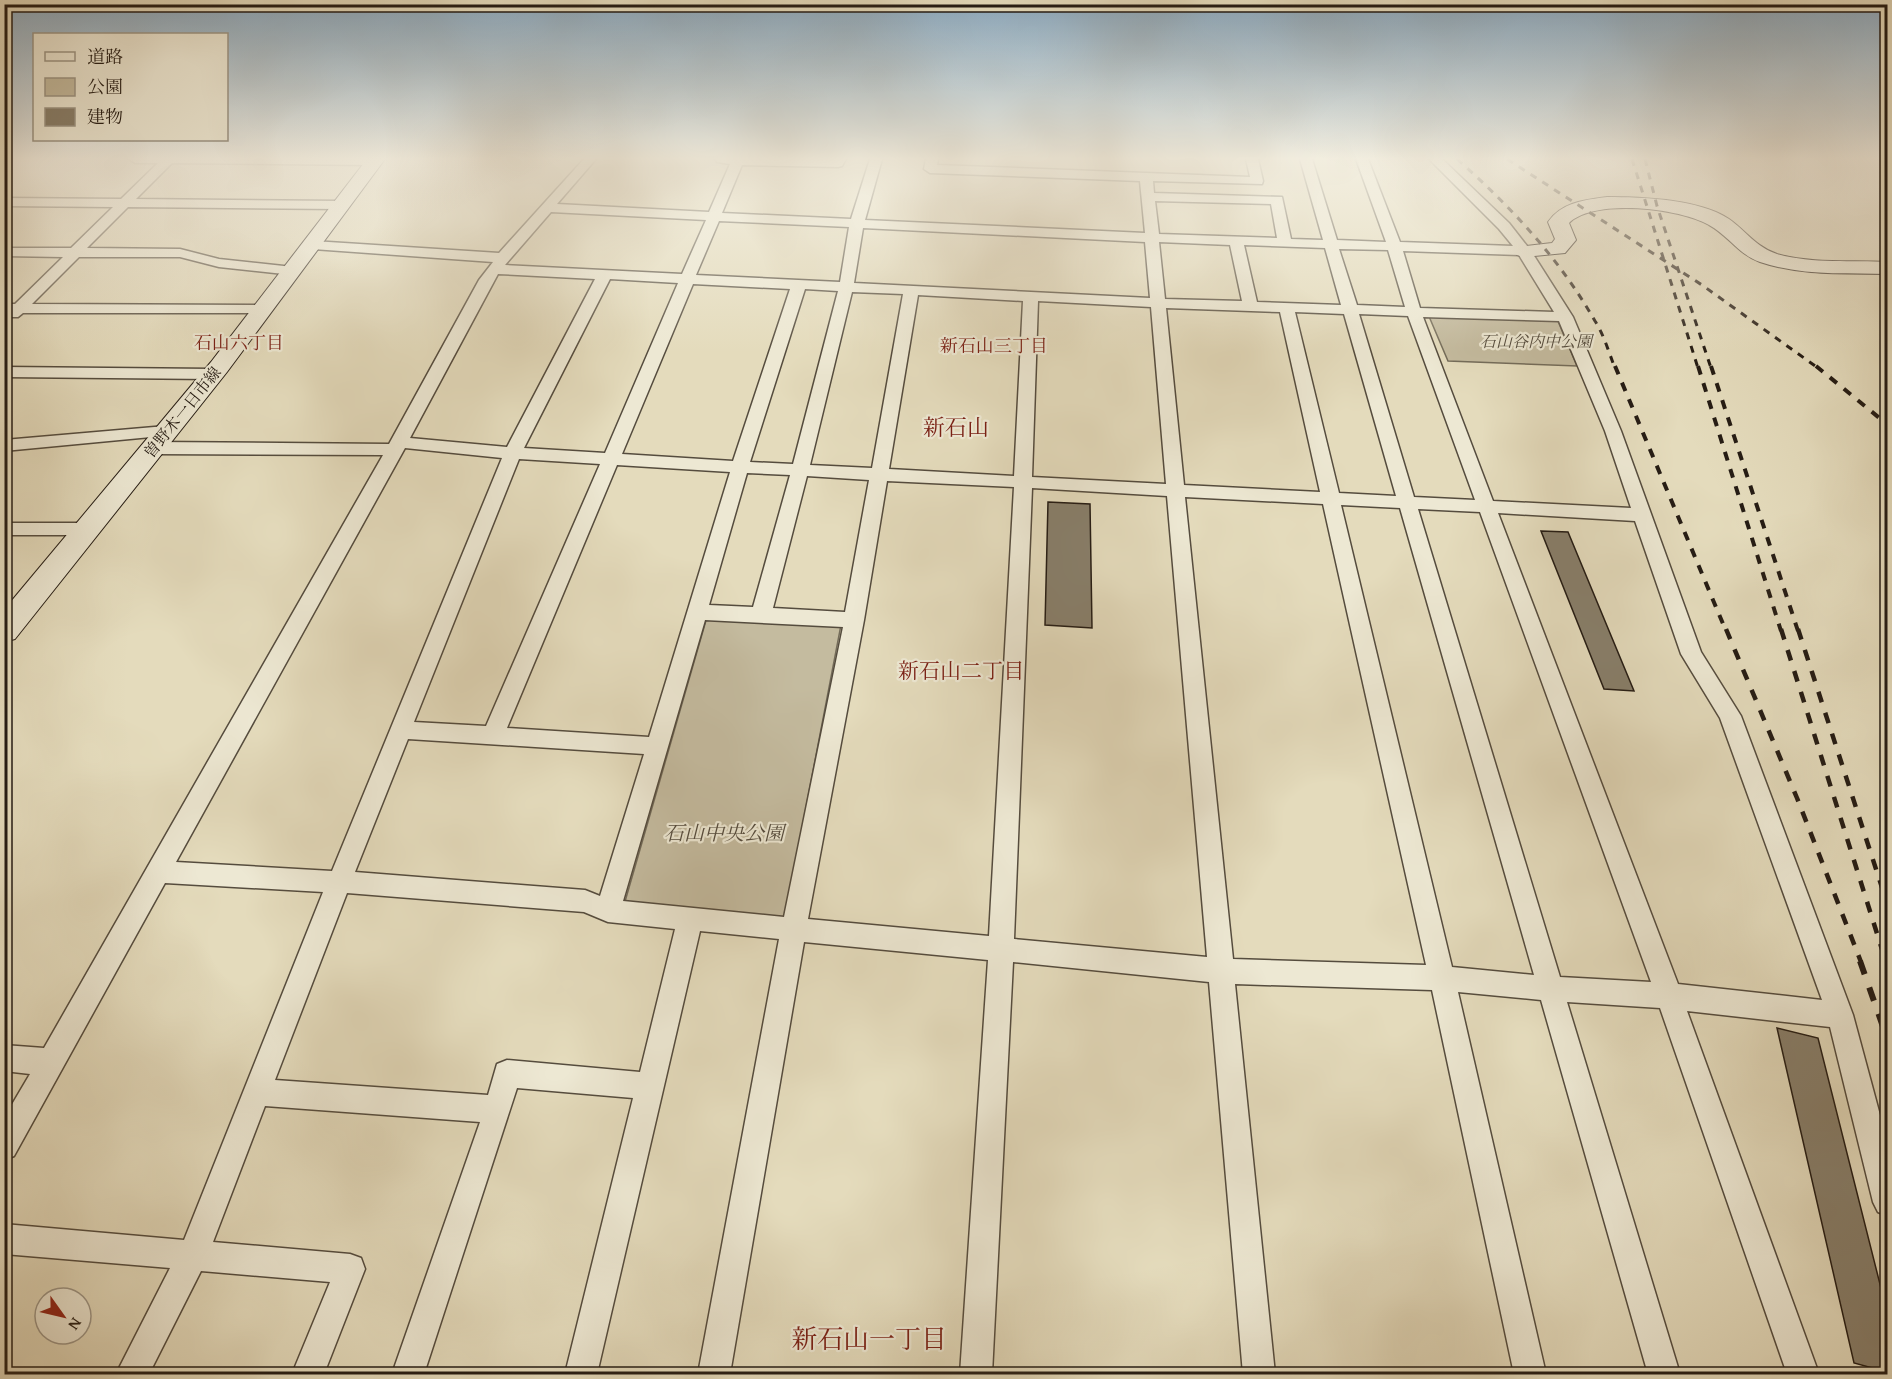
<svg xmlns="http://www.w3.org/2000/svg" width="1892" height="1379" viewBox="0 0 1892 1379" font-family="'Gentium Book Plus','Noto Serif JP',serif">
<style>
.green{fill:#c4bb9f;stroke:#746c5a;stroke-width:1.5}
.building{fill:#887f6b;stroke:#251c14;stroke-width:1.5}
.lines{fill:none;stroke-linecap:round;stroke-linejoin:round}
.street-casing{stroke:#554c3e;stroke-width:3}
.secondary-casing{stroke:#251c14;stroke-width:2}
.street{fill:#ede8d3;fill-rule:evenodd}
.secondary{fill:#ede8d3;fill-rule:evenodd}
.rail-far3{stroke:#251c14;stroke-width:3;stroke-dasharray:7 7;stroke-linecap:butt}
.rail-far2{stroke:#251c14;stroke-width:4;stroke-dasharray:9 9;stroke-linecap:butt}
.rail-far1{stroke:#251c14;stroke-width:4.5;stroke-dasharray:11 11;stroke-linecap:butt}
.rail{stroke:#251c14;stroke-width:6;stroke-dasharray:14 14;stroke-linecap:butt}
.labels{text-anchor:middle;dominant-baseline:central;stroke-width:4.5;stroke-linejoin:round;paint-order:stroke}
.far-park-label{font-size:16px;font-style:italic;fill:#554c3e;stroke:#ede8d3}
.far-street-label{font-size:16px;fill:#251c14;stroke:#ede8d3}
.far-neighbourhood-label{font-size:18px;fill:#7a1f14;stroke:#ede8d3}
.park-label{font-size:20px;font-style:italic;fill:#554c3e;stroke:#ede8d3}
.neighbourhood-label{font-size:21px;fill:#7a1f14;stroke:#ede8d3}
.quarter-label{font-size:22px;fill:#7a1f14;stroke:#ede8d3}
.near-neighbourhood-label{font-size:26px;fill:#7a1f14;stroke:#ede8d3}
</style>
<rect width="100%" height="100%" fill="#e4dbbc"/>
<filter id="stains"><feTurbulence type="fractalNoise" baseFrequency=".00333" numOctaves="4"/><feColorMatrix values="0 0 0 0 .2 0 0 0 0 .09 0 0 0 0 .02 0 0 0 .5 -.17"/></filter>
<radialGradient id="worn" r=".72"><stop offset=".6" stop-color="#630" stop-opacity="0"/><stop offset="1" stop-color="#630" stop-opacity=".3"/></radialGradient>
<path class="green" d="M 1428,314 L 1557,319 L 1577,366 L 1448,361 Z
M 707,617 L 841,625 L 785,917 L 624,905 Z"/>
<path class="building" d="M 1048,502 L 1090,504 L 1092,628 L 1045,625 Z
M 1541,531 L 1568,532 L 1634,691 L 1604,689 Z
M 1777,1028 L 1818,1038 L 1887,1312 L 1887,1372 L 1854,1363 Z"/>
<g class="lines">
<g class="street-casing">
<path id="street" d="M 129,159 L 379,159 L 380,161 L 374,165 L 172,163 L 136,199 L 341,201 L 348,205 L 341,209 L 128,207 L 87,248 L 180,249 L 219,259 L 293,267 L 300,271 L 293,275 L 219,267 L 180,257 L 79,257 L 32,304 L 263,305 L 271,310 L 268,313 L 23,313 L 18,317 L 8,317 L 4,312 L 4,304 L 15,304 L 63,257 L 4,256 L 4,248 L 71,248 L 113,207 L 4,206 L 4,198 L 121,199 L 158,163 L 135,163 Z
M 584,159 L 596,159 L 557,204 L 709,212 L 730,164 L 717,162 L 715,159 L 846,159 L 842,166 L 838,167 L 742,165 L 722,213 L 851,219 L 870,159 L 882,159 L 865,220 L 1145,233 L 1140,181 L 930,173 L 924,169 L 926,159 L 938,159 L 937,165 L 1250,177 L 1246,159 L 1258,159 L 1263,181 L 1262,184 L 1153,181 L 1154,193 L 1282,197 L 1291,239 L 1323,240 L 1300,159 L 1312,159 L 1337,240 L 1386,242 L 1356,159 L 1368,159 L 1400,242 L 1513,246 L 1499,229 L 1429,159 L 1442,159 L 1509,223 L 1531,251 L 1573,317 L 1621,431 L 1701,652 L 1741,716 L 1853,1015 L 1888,1145 L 1888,1216 L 1878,1212 L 1873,1202 L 1830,1027 L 1687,1011 L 1819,1374 L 1787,1374 L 1660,1008 L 1567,1002 L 1680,1374 L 1648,1374 L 1541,1000 L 1458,992 L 1546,1374 L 1514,1374 L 1432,990 L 1235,984 L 1275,1374 L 1243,1374 L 1209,982 L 1013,962 L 992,1374 L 960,1374 L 988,960 L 804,942 L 730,1374 L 698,1374 L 779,939 L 700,931 L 597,1374 L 565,1374 L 633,1098 L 517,1088 L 424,1374 L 392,1374 L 480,1122 L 265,1106 L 213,1242 L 350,1254 L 361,1258 L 365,1269 L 324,1374 L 292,1374 L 330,1282 L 201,1271 L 149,1374 L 116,1374 L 170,1268 L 4,1254 L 4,1224 L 184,1240 L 323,892 L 165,883 L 14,1156 L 4,1160 L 4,1118 L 30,1074 L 4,1071 L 4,1045 L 44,1048 L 383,455 L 154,454 L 148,452 L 145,448 L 148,444 L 154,442 L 389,444 L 479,280 L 493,262 L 313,249 L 306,245 L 313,241 L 499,253 ZM 1155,201 L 1271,204 L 1277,238 L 1159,234 ZM 551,212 L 706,220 L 682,274 L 505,265 ZM 719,221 L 849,227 L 840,282 L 696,275 ZM 863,228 L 1145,242 L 1150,298 L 854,283 ZM 1159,242 L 1230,245 L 1242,301 L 1165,299 ZM 1244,245 L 1325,248 L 1341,305 L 1257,302 ZM 1339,249 L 1388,250 L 1405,307 L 1357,305 ZM 1403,251 L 1519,255 L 1554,312 L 1420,308 ZM 498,274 L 595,279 L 507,447 L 410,438 ZM 610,279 L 678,283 L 605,453 L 524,448 ZM 693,284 L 790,289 L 733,461 L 622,454 ZM 805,289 L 838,291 L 793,464 L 750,462 ZM 852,292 L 903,294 L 872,468 L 810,465 ZM 918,295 L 1023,301 L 1014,476 L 889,469 ZM 1038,301 L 1151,307 L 1166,484 L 1032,477 ZM 1166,308 L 1280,312 L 1320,492 L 1184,485 ZM 1295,312 L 1344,314 L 1396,496 L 1339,493 ZM 1359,314 L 1408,316 L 1475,500 L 1414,497 ZM 1423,317 L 1559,321 L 1605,431 L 1631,508 L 1493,501 ZM 405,448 L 502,458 L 332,871 L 176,862 ZM 519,459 L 600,464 L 486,726 L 414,722 ZM 617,465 L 730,472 L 649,737 L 507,728 ZM 747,473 L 790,475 L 753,607 L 709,605 ZM 807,476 L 869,480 L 845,612 L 773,608 ZM 887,481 L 1014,487 L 989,936 L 808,919 L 864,620 ZM 1032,488 L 1167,496 L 1207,957 L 1014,939 ZM 1185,497 L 1323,504 L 1426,965 L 1233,959 ZM 1341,505 L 1400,508 L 1534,975 L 1452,967 ZM 1418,509 L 1480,512 L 1651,982 L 1560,977 ZM 1498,513 L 1635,521 L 1681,654 L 1720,718 L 1822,1000 L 1678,984 ZM 705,620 L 843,627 L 784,917 L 623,901 ZM 408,739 L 644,754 L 600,896 L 585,890 L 355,872 ZM 347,893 L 584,912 L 608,922 L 675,929 L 640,1072 L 507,1060 L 497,1064 L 488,1095 L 275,1080 Z
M 4,367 L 213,369 L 221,374 L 213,379 L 4,377 Z
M 166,426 L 172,427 L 174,431 L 172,435 L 4,451 L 4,440 Z
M 4,523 L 85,523 L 92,524 L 94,529 L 92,534 L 85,535 L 4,535 Z"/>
</g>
<g class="secondary-casing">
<path id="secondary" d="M 367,159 L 385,159 L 227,372 L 15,639 L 4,642 L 4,610 L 211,362 Z
M 1607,197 C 1643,197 1699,199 1729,219 C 1746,231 1756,247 1777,254 C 1812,264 1852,260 1888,262 L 1888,274 C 1845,273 1801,276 1760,262 C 1739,255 1728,235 1709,225 C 1680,208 1594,198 1569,223 L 1576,240 L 1565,253 L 1524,257 L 1517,255 L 1513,251 L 1517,247 L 1552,243 L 1555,239 L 1548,222 C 1562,202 1585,200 1607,197 Z"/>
</g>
<use href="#street" class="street"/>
<use href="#secondary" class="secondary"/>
<path class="rail-far3" d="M 1457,159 C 1511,207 1559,258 1595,321 C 1604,335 1609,353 1615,368
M 1507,159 L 1702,285 L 1818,368
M 1632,159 L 1698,368
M 1645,159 L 1657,206 L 1711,368"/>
<path class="rail-far2" d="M 1615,366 L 1726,631
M 1698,366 L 1781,631
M 1711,366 L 1798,631
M 1816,366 L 1888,425"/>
<path class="rail-far1" d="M 1726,629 L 1797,798 L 1861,962
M 1781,629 L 1886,962
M 1798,629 L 1888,906"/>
<path class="rail" d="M 1860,961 L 1888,1041
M 1886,961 L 1888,968"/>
</g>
<linearGradient id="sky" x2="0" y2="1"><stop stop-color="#8caac0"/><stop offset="0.45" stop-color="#f3efe1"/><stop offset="1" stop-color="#f3efe1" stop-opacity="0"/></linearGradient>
<rect width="1892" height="352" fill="url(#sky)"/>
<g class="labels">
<g class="far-park-label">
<text x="1536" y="341">石山谷内中公園</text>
</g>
<g class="far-street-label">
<text transform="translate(182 412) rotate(-51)">曽野木一日市線</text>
</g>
<g class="far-neighbourhood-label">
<text x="239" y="342">石山六丁目</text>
<text x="994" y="345">新石山三丁目</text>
</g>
<g class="park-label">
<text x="724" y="832">石山中央公園</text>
</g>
<g class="neighbourhood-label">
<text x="961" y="670">新石山二丁目</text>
</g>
<g class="quarter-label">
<text x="956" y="427">新石山</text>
</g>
<g class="near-neighbourhood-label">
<text x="869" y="1338">新石山一丁目</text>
</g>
</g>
<rect width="1892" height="1379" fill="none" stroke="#e4dbbc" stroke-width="24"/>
<rect x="6" y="6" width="1880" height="1367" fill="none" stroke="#251c14" stroke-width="3"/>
<rect x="12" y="12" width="1868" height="1355" fill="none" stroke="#251c14" stroke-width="1.5"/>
<rect x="33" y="33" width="195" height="108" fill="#ede8d3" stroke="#9d9687" stroke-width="1.5"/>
<rect x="45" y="52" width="30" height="9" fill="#ede8d3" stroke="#9d9687" stroke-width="1.5"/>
<text x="87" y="63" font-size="18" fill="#251c14">道路</text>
<rect x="45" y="78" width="30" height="18" fill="#c4bb9f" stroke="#9d9687" stroke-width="1.5"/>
<text x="87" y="93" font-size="18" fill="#251c14">公園</text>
<rect x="45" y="108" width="30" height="18" fill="#887f6b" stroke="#9d9687" stroke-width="1.5"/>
<text x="87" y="123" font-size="18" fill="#251c14">建物</text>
<g transform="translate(63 1316) rotate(124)"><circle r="28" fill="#ede8d3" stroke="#9d9687" stroke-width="1.5"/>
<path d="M0-4.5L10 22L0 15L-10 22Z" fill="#8f2418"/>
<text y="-9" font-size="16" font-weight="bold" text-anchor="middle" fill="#251c14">N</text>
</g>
<rect width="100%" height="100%" filter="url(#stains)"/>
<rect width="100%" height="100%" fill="url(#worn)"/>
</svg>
